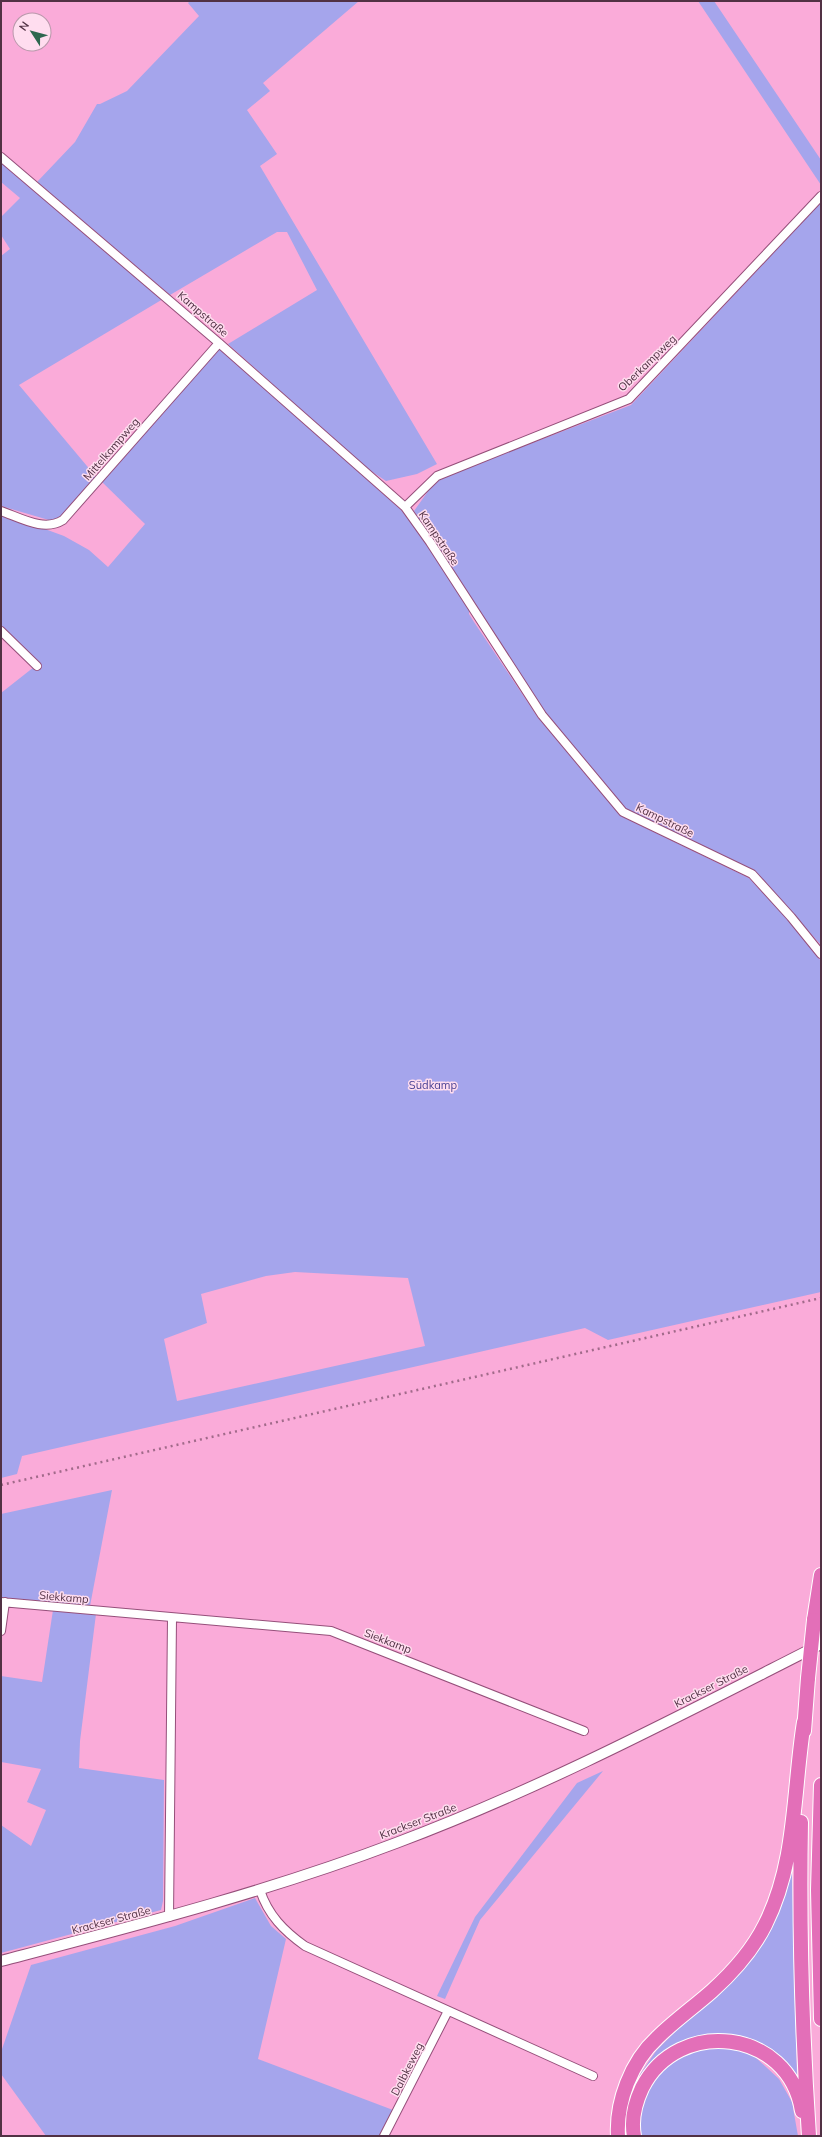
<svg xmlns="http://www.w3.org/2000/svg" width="822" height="2137" viewBox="0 0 822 2137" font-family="Mulish,sans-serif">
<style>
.green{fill:#a5a5ec;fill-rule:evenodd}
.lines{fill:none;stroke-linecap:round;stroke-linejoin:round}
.minor-casing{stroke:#954f7a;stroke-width:10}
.tertiary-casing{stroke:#954f7a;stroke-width:12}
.motorway-casing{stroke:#fff;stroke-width:16}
.minor{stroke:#fff;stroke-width:8}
.tertiary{stroke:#fff;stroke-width:10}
.motorway{stroke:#e36fb8;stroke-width:14}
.rail{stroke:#a16a8a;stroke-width:2.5;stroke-dasharray:2 4;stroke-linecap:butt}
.motorway-bridge-casing{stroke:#fff;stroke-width:16;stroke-linecap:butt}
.motorway-bridge{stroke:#e36fb8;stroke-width:14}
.labels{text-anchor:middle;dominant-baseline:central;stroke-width:3;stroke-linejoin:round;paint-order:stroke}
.street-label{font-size:11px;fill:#513144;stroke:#ffddef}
.park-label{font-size:11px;fill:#494194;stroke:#ffddef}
</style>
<rect width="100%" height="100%" fill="#faabd9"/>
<path class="green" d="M 190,1 L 359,1 L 263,83 L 270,91 L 247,110 L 277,154 L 260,166 L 437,464 L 417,474 L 386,481 L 362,465 L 228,344 L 317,290 L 287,232 L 277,232 L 170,295 L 37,182 L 75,142 L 97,104 L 100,104 L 127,91 L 199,16 L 188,3 Z
M 698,1 L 714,1 L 821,160 L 821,185 Z
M 1,162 L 163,299 L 19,385 L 97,478 L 59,523 L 1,506 L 1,256 L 10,249 L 1,235 L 1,217 L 20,198 L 1,182 Z
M 821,202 L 821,945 L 755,872 L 626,810 L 548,716 L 414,511 L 436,480 L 631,405 Z
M 217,345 L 409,517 L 469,609 L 469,614 L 474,622 L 539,719 L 621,816 L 749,878 L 783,914 L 821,961 L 821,1292 L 608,1340 L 585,1328 L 22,1456 L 17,1474 L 1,1478 L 1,693 L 34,667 L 1,628 L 1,513 L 64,536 L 89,550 L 108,567 L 145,524 L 101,481 ZM 295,1272 L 408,1278 L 425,1346 L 177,1401 L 164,1339 L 207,1323 L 201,1294 L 266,1276 Z
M 112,1490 L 90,1606 L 1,1598 L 1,1514 Z
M 53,1610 L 96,1614 L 80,1741 L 79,1768 L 164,1780 L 163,1901 L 161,1910 L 1,1953 L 1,1825 L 31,1846 L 46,1810 L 27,1802 L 41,1769 L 1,1762 L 1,1676 L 42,1682 Z
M 603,1771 L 480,1920 L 445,1999 L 437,1996 L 475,1917 L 577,1783 Z
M 792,1872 L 797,2078 C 789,2069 782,2059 772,2051 C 745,2030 703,2029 674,2047 C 661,2055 650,2067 639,2076 L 656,2051 L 761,1945 L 776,1917 Z
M 255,1898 L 271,1926 L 286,1939 L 258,2059 L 393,2110 L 380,2136 L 46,2136 L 1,2074 L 1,2052 L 31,1965 L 175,1926 Z
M 717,2044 L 753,2055 L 779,2079 L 792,2102 L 798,2136 L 641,2136 C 636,2107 651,2070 679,2056 C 690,2050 705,2047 717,2044 Z"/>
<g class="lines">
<g class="minor-casing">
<path id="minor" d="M 1,157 L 219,343 L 405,507 L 430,542 L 542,715 L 623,812 L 752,874 L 791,917 L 821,954
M 405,507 L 437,476 L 629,399 L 821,196
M 1,511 C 21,518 44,532 63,520 L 219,343
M 1,631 L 37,666
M 1,1602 L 331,1631 L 584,1731
M 1,1631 L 5,1602
M 260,1890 C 268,1915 284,1931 305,1946 L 593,2076
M 169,1917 L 172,1618
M 384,2136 L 448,2011"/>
</g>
<g class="tertiary-casing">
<path id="tertiary" d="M 1,1961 C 134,1926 267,1892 396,1843 C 543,1788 681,1715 821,1644"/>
</g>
<g class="motorway-casing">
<path id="motorway" d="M 814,1620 L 821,1575
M 804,1731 L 808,1678
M 821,1785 L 818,1890 L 821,2019
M 801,1822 C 799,1927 802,2031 809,2136
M 618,2136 C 616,2102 631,2062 657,2038 C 674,2021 694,2007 712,1991 C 733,1972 752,1951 765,1925 C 797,1862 793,1790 804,1722
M 634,2136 C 631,2120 635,2103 642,2088 C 678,2016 789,2029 802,2111"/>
</g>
<use href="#minor" class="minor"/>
<use href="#tertiary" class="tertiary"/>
<use href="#motorway" class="motorway"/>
<path class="rail" d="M 1,1485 L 821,1298"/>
<g class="motorway-bridge-casing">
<path id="motorway-bridge" d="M 808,1678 L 814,1620"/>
</g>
<use href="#motorway-bridge" class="motorway-bridge"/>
</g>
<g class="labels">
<g class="street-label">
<text transform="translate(203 314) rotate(41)">Kampstraße</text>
<text transform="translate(647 363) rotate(-44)">Oberkampweg</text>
<text transform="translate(111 449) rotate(-49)">Mittelkampweg</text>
<text transform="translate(439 538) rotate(56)">Kampstraße</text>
<text transform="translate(665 820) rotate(26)">Kampstraße</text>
<text transform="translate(64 1597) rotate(5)">Siekkamp</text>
<text transform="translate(388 1641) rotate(21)">Siekkamp</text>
<text transform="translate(711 1686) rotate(-27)">Krackser Straße</text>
<text transform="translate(418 1821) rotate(-21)">Krackser Straße</text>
<text transform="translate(111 1920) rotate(-15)">Krackser Straße</text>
<text transform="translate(407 2069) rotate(-63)">Dalbkeweg</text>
</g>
<g class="park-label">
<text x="433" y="1085">Südkamp</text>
</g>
</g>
<rect width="822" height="2137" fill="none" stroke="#513144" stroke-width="4"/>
<g transform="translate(32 32) rotate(306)"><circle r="19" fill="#ffddef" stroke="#b998ab"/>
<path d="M0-3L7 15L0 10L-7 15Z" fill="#2e674f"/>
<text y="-6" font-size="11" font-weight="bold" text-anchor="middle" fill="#513144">N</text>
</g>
</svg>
